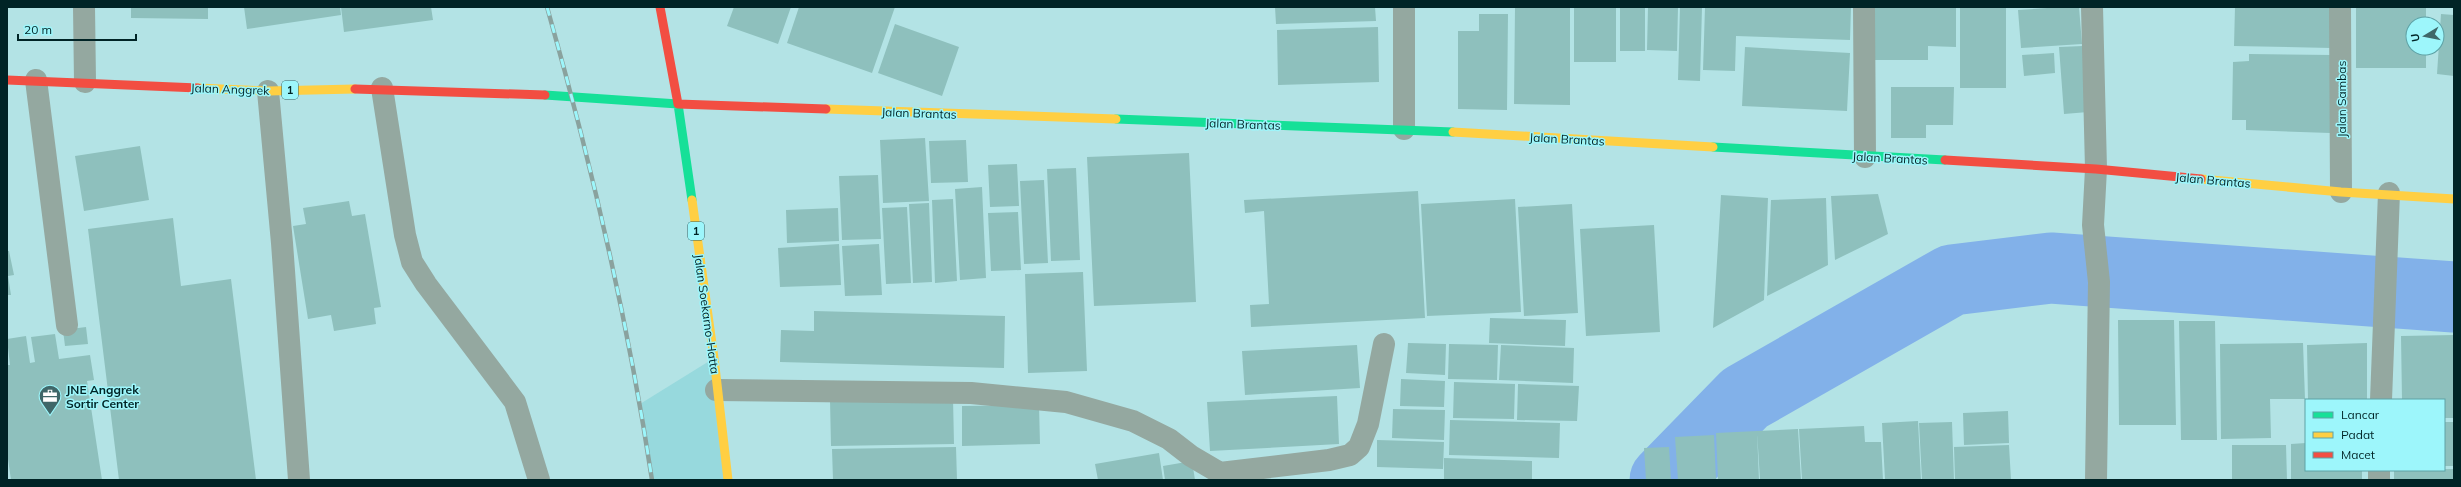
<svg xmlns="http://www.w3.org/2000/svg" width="2461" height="487" viewBox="0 0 2461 487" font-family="Mulish,sans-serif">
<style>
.green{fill:#97d9dd}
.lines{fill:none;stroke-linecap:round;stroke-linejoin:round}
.river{stroke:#82b1e9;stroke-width:71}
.building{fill:#8ec0bd}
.lane{stroke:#94a8a0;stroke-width:22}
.street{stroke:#94a8a0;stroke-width:22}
.fast{stroke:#16e098;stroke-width:9}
.slow{stroke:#ffcf43;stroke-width:9}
.jam{stroke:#f24e42;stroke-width:9}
.rail-casing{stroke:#8aa29e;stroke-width:4.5}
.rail{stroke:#9df6fb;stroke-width:3;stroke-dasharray:9;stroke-linecap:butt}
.labels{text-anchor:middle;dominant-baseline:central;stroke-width:3;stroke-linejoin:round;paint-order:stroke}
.shield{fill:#9df6fb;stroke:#2f6366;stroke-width:1}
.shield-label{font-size:11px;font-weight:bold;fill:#002426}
.street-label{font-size:12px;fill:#002426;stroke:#9df6fb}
.poi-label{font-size:12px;font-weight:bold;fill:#002426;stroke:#9df6fb;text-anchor:start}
</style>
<rect width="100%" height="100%" fill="#b3e3e5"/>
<path class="green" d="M 711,360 L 726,480 L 653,480 L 640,404 Z"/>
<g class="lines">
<path class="river" d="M 1665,480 L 1745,398 L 1952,280 L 2051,268 L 2454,297"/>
</g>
<path class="building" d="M 131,7 L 208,7 L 208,19 L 131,18 Z
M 244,7 L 340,7 L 341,15 L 247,29 Z
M 341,7 L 431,7 L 433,20 L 344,32 Z
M 734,7 L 791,7 L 778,44 L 727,26 Z
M 799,7 L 895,7 L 872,73 L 787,43 Z
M 1275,7 L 1375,7 L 1376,21 L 1276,24 Z
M 1515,7 L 1570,7 L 1570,105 L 1514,104 Z
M 1574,7 L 1616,7 L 1616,62 L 1574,62 Z
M 1620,7 L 1645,7 L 1645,51 L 1620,51 Z
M 1648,7 L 1678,7 L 1677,51 L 1647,50 Z
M 1680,7 L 1702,7 L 1700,81 L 1678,80 Z
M 1705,7 L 1851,7 L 1850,40 L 1736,36 L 1735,71 L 1703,70 Z
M 1874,7 L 1956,7 L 1956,47 L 1928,46 L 1928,60 L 1875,60 Z
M 1960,7 L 2006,7 L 2006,88 L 1960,88 Z
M 2062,7 L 2079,7 L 2082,44 L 2021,48 L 2018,10 Z
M 2235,7 L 2332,7 L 2331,48 L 2234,46 Z
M 2356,7 L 2426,7 L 2426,24 L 2413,24 L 2413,48 L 2426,48 L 2426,68 L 2356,68 Z
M 1479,14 L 1508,14 L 1507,110 L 1458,109 L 1458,31 L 1479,31 Z
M 2441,14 L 2454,15 L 2454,76 L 2437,74 Z
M 895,24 L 959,47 L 942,96 L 878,73 Z
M 1378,27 L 1379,82 L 1278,85 L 1277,30 Z
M 2083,46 L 2088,112 L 2064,114 L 2059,47 Z
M 1745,47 L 1850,53 L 1847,111 L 1742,106 Z
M 2054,53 L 2055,73 L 2024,76 L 2022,55 Z
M 2249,54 L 2332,55 L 2330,133 L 2246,130 L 2246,120 L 2232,120 L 2233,62 L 2249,61 Z
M 1891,87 L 1954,87 L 1953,125 L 1926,125 L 1926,138 L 1891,138 Z
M 925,138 L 929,201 L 883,203 L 880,140 Z
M 966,140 L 968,182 L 931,183 L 929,141 Z
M 140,146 L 149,200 L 84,211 L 75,156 Z
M 1189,153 L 1196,302 L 1094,306 L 1087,157 Z
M 1017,164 L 1019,206 L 990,207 L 988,165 Z
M 1076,168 L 1080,260 L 1051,261 L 1047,169 Z
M 878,175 L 881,239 L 842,240 L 839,176 Z
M 1044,180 L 1048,263 L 1024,264 L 1020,181 Z
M 982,187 L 986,278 L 960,280 L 955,189 Z
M 1418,191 L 1425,318 L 1251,327 L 1250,305 L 1269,304 L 1264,211 L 1245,213 L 1244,200 Z
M 1878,194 L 1888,234 L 1835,260 L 1831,196 Z
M 1721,195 L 1768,198 L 1764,300 L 1713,328 Z
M 1826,198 L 1828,265 L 1767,296 L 1771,200 Z
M 953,199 L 957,281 L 935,283 L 932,200 Z
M 1515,199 L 1521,312 L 1427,316 L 1421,204 Z
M 349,201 L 352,216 L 365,214 L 381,307 L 374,308 L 376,324 L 334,331 L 331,315 L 308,319 L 293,226 L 306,224 L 303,208 Z
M 929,203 L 932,282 L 913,283 L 909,204 Z
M 1572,204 L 1578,313 L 1524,316 L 1518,207 Z
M 907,207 L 911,283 L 886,284 L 882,208 Z
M 838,208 L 839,241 L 787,243 L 786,210 Z
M 1018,212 L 1021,270 L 991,271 L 988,213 Z
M 173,218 L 181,286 L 231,279 L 256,480 L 119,480 L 88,229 Z
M 1654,225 L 1660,332 L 1586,336 L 1580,229 Z
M 839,244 L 841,285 L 780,287 L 778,248 Z
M 879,244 L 882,295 L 845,296 L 842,246 Z
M 7,251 L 9,251 L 14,275 L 8,276 L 11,295 L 7,295 Z
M 1083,272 L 1087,371 L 1028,373 L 1025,274 Z
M 814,311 L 1005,316 L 1004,368 L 780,362 L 781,330 L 814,331 Z
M 1490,318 L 1566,320 L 1565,346 L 1489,343 Z
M 2118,320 L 2174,320 L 2176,425 L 2119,425 Z
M 2179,321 L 2215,321 L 2217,440 L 2181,440 Z
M 86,327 L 88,344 L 65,346 L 63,330 Z
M 55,334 L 59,359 L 90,355 L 94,380 L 87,381 L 102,480 L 11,480 L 7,452 L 7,365 L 10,365 L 7,339 L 26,336 L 30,363 L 35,362 L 31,337 Z
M 2454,335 L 2454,418 L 2444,418 L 2444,400 L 2402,400 L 2401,336 Z
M 1408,343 L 1446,344 L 1445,375 L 1406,373 Z
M 2303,343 L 2305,399 L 2270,399 L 2271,438 L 2221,439 L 2220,344 Z
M 2367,343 L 2367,400 L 2308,400 L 2307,345 Z
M 1449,344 L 1498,345 L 1497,380 L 1448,379 Z
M 1357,345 L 1360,388 L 1245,395 L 1242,351 Z
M 1501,345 L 1574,348 L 1573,383 L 1499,380 Z
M 1401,379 L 1445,381 L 1444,407 L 1400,406 Z
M 1454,382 L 1515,384 L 1514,419 L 1453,418 Z
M 1518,384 L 1579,386 L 1577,421 L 1517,420 Z
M 1337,396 L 1339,444 L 1210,451 L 1207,402 Z
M 953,398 L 954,444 L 831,446 L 830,400 Z
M 1039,405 L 1040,444 L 962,446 L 962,406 Z
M 1393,409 L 1445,410 L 1444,440 L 1392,438 Z
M 2008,411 L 2009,443 L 1964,445 L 1963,413 Z
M 1450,420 L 1560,423 L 1559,458 L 1449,455 Z
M 1918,421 L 1921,480 L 1885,480 L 1882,423 Z
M 1952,422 L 1954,480 L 1922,480 L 1919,423 Z
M 2444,422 L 2454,422 L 2454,466 L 2444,466 Z
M 1864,426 L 1865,442 L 1881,442 L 1883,480 L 1802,480 L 1799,429 Z
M 1798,429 L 1801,480 L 1760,480 L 1757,431 Z
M 1757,431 L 1759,480 L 1718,480 L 1716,433 Z
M 1714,435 L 1716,480 L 1678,480 L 1675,437 Z
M 1377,440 L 1444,442 L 1443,469 L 1377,467 Z
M 2306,443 L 2306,470 L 2362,470 L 2362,480 L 2291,480 L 2291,444 Z
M 2009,445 L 2011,480 L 1955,480 L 1954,447 Z
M 2232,445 L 2286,445 L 2287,480 L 2232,480 Z
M 956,447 L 957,480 L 833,480 L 832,449 Z
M 1669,447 L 1671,480 L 1646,480 L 1644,448 Z
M 1159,453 L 1163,480 L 1098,480 L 1095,464 Z
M 1444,458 L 1532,461 L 1532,480 L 1444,480 Z
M 1192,461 L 1195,480 L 1165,480 L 1163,466 Z
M 2454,469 L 2454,480 L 2394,480 L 2394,470 Z"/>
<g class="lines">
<path class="lane" d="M 84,7 L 85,82
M 36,80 L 67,325
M 382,88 L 405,235 L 412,262 L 426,284 L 515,402 L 539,480
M 268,91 L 282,243 L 299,480"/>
<path class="street" d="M 1404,7 L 1404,129
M 1864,7 L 1865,157
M 2092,7 L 2096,169 L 2093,225 L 2099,282 L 2096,480
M 2340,7 L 2341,192
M 716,390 L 971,393 L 1066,402 L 1133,421 L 1169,439 L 1191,456 L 1220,473 L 1226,480
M 2381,400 L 2389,193
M 1220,473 L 1329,460 L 1350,455 L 1359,447 L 1368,424 L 1384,344
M 2379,480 L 2379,470"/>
<path class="fast" d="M 545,95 L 678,104 L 692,200
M 1116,119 L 1453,132
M 1713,147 L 1945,160"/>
<path class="slow" d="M 198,88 L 268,91 L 355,89
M 826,109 L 1116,119
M 1453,132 L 1713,147
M 2201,179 L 2341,192 L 2454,199
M 692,200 L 714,358 L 728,480"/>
<path class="jam" d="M 660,7 L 678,104
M 7,80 L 198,88
M 355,89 L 545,95
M 678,104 L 826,109
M 1945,160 L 2096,169 L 2201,179"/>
<g class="rail-casing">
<path id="rail" d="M 547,7 C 591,162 628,321 652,480"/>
</g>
<use href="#rail" class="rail"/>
</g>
<defs>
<g id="office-pin" transform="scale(1.15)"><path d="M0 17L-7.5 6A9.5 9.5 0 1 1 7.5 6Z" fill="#3f6769" stroke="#9df6fb"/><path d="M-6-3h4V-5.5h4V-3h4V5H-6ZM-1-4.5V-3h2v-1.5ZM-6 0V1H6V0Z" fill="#fff"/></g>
</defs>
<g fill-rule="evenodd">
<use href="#office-pin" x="50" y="396"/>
</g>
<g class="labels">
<g class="shield">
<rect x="282" y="81" width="16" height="18" rx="3"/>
<rect x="688" y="222" width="16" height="18" rx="3"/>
</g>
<g class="shield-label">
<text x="290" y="90">1</text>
<text x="696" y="231">1</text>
</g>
<g class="street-label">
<text transform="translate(230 89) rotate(2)">Jalan Anggrek</text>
<text transform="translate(2341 99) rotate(-90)">Jalan Sambas</text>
<text transform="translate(919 113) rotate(2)">Jalan Brantas</text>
<text transform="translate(1243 124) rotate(2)">Jalan Brantas</text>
<text transform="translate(1567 139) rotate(3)">Jalan Brantas</text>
<text transform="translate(1890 158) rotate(3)">Jalan Brantas</text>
<text transform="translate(2213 180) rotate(5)">Jalan Brantas</text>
<text transform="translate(707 314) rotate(82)">Jalan Soekarno-Hatta</text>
</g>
<g class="poi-label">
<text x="66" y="389">JNE Anggrek<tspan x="66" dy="14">Sortir Center</tspan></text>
</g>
</g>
<rect width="2461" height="487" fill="none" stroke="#002426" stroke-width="16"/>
<rect x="2305" y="399" width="140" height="72" fill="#9df6fb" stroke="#5ea2a6"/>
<rect x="2313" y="412" width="20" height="6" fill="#16e098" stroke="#5ea2a6"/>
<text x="2341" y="419" font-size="12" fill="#002426">Lancar</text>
<rect x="2313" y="432" width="20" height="6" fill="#ffcf43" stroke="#5ea2a6"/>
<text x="2341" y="439" font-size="12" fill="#002426">Padat</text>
<rect x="2313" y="452" width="20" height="6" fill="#f24e42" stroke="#5ea2a6"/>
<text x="2341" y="459" font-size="12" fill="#002426">Macet</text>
<g transform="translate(2425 36) rotate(260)"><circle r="19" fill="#9df6fb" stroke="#5ea2a6"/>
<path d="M0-3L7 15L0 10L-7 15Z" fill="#3f6769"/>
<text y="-6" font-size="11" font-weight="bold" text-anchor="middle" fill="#002426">U</text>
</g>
<path d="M18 34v6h118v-6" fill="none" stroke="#002426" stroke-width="2"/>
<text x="24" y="34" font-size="12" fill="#002426" stroke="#9df6fb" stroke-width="3" paint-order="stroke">20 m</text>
</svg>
